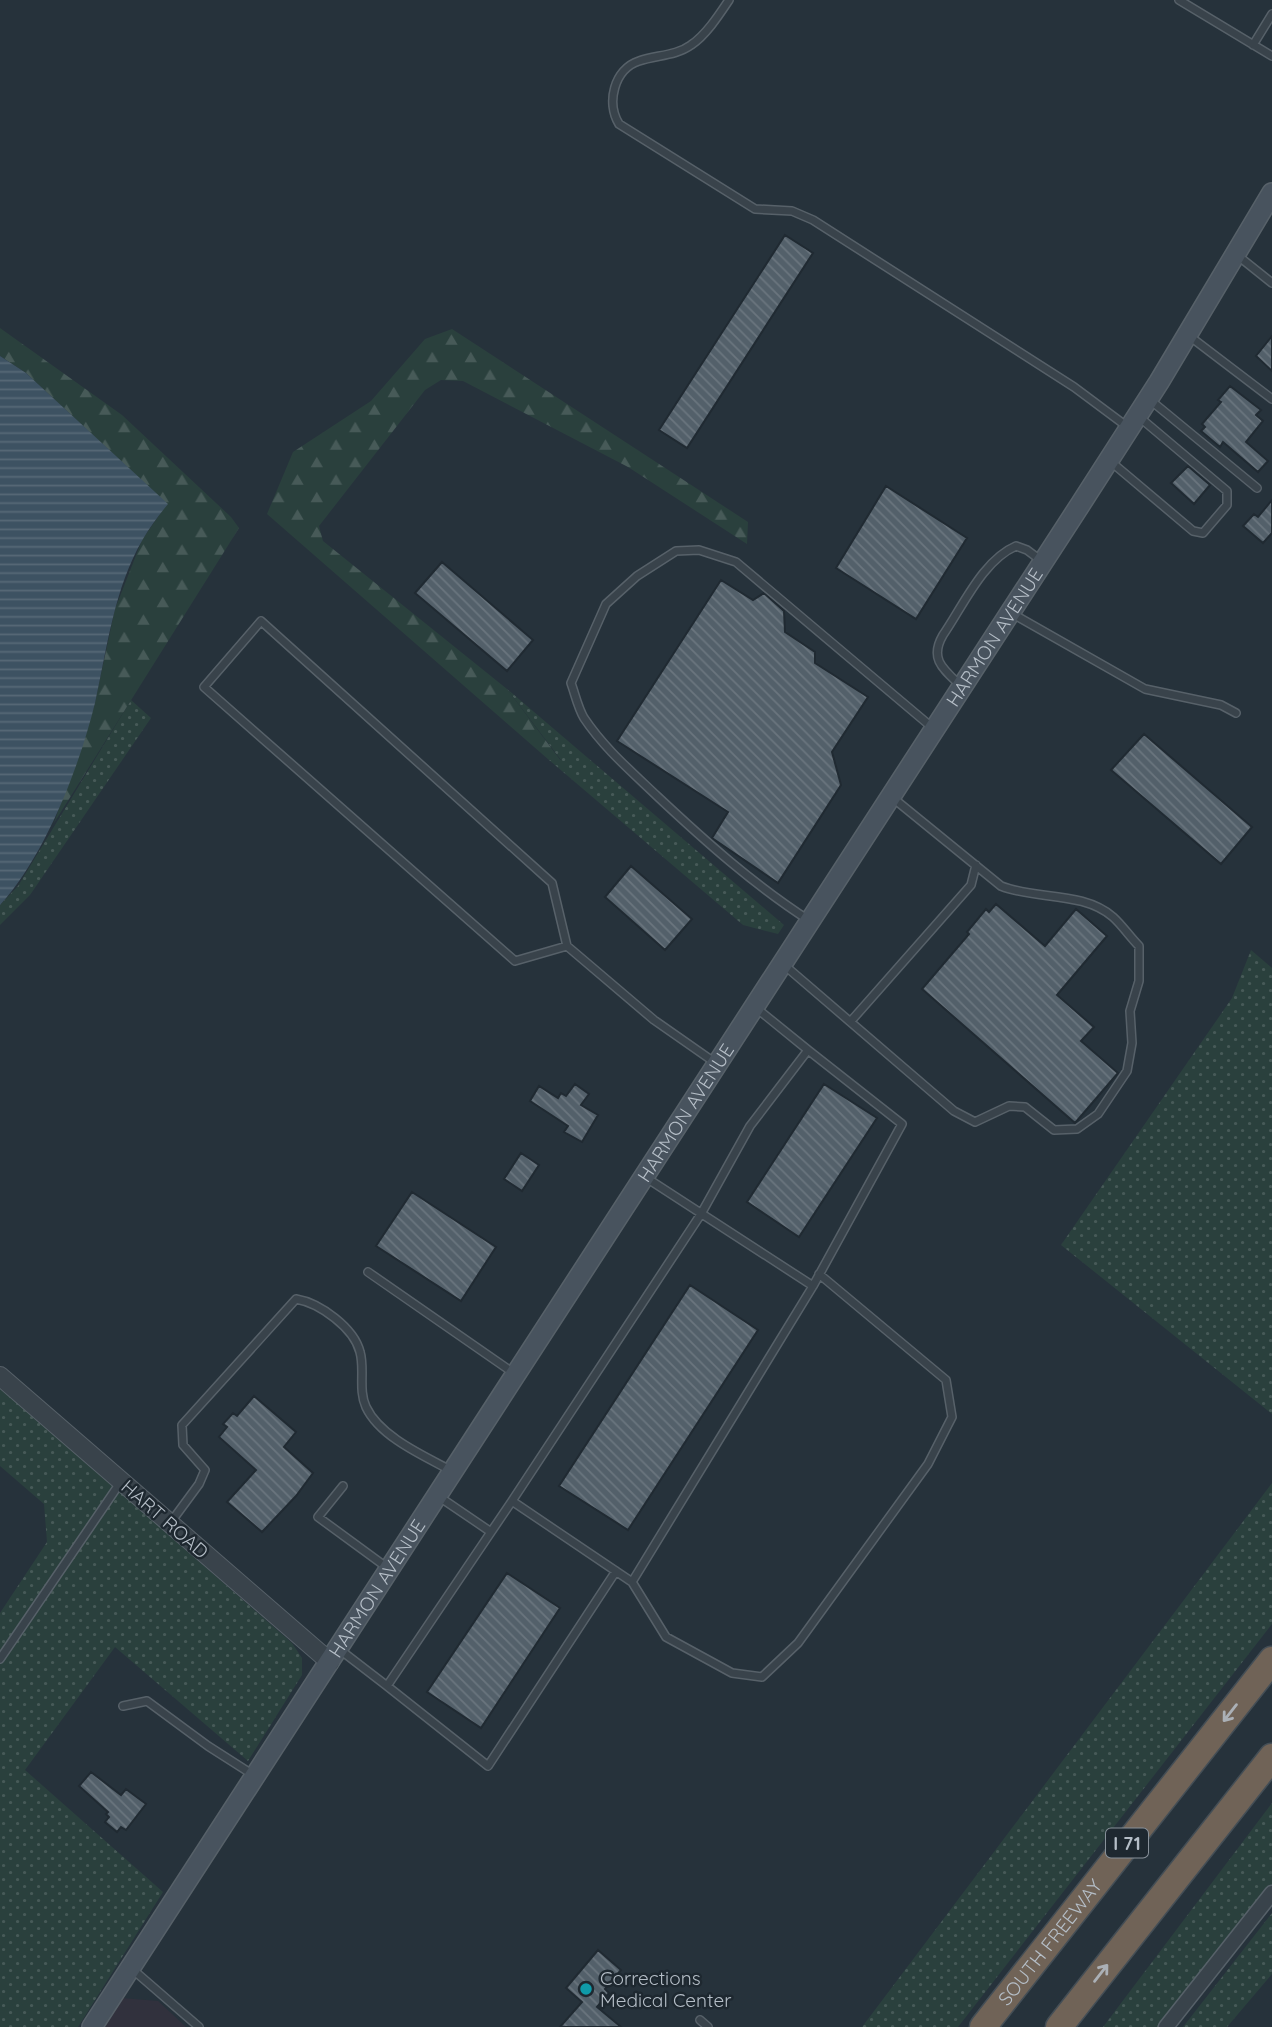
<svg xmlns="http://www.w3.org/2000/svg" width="1272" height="2027" viewBox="0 0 1272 2027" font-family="Quicksand,sans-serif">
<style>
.medical{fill:#31313d}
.grass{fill:url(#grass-dots)}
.forest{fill:url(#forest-firs)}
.water{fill:url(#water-rules)}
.building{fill:url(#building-back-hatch);stroke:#202a32;stroke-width:2}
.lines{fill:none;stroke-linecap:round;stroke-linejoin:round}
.service-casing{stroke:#576169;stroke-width:10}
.minor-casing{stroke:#576169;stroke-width:17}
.tertiary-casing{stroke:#576169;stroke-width:20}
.secondary-casing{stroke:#576169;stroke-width:22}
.motorway-casing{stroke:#444e56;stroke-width:29}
.service{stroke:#39434b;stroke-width:7}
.minor{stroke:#39434b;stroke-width:14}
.tertiary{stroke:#39434b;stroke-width:18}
.secondary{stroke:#48535e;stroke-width:19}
.motorway{stroke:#706357;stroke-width:26}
.oneway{stroke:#abb0b6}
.culture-dot{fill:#0f9aa8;stroke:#1e2830;stroke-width:2.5}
.labels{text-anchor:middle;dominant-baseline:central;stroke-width:5;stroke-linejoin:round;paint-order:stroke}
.shield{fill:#1e2830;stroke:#88919a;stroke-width:2}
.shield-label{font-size:18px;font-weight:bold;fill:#b5bec7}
.street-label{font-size:19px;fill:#b5bec7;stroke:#1e2830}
.poi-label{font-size:19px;fill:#b5bec7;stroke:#1e2830;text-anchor:start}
</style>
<defs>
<pattern id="grass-dots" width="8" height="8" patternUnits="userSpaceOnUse" patternTransform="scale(1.75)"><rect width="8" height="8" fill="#2a403d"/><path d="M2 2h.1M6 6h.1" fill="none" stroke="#475a58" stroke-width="1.8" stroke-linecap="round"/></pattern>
<pattern id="forest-firs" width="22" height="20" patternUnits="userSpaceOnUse" patternTransform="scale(1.75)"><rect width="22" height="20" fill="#2a403d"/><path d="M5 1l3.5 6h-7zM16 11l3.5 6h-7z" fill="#475a58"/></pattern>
<pattern id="water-rules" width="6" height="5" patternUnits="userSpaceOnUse" patternTransform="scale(1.75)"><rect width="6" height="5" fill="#3d5262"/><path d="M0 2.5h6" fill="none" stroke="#576977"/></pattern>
<pattern id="building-back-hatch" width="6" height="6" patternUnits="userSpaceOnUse" patternTransform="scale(1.75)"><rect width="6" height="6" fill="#53606a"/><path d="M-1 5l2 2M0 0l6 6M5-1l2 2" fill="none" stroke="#6a757e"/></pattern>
</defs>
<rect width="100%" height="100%" fill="#26323b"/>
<path class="medical" d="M 122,1998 L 158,2001 L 186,2027 L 103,2027 Z"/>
<path class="grass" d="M 507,689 L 784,925 L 778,934 L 743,925 L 549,760 L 561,760 Z
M 131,700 L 151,718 L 30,895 L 0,925 L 0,905 L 18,886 Z
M 1251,950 L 1272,968 L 1272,1414 L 1061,1245 L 1232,998 Z
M 0,1387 L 292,1643 L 302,1658 L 302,1675 L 248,1761 L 115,1647 L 25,1770 L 163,1892 L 78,2027 L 0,2027 L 0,1613 L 47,1542 L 44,1504 L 0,1466 Z
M 1272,1483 L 1272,1624 L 958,2027 L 862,2027 Z
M 1272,1803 L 1272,1890 L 1163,2027 L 1103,2027 Z
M 1272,1913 L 1272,1974 L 1227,2027 L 1183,2027 Z"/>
<path class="forest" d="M 0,328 L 122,415 L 231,517 L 239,528 L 54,823 L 94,707 L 115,609 L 142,540 L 167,504 L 26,373 L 0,356 Z
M 452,329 L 748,522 L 747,544 L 628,467 L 463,381 L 441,380 L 425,390 L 319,526 L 323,541 L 507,689 L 561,761 L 549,760 L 267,514 L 293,452 L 371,401 L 425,339 Z"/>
<path class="water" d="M 0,356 L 26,373 L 168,504 C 159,515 150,527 143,539 C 114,588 107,649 95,703 C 79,768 45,856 0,905 Z"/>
<path class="building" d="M 785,235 L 813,253 L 687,448 L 659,430 Z
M 1272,336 L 1272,371 L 1256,356 Z
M 1230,386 L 1261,410 L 1256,415 L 1263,421 L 1246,442 L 1268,461 L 1258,472 L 1223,442 L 1220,447 L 1201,431 L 1205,427 L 1202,424 L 1221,402 L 1218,400 Z
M 1188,466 L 1210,485 L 1194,504 L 1171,483 Z
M 886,486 L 967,538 L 916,619 L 836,568 Z
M 1272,500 L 1272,533 L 1263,543 L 1243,526 L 1254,514 L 1258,517 Z
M 442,562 L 533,640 L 507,671 L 415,593 Z
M 721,580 L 753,600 L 764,593 L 784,611 L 785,632 L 815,652 L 815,663 L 868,697 L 832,752 L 841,785 L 778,883 L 712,838 L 728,812 L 617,741 Z
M 1144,734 L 1252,827 L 1221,864 L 1111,770 Z
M 631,866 L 692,919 L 665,950 L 605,897 Z
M 996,904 L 1045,946 L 1076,909 L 1107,936 L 1057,995 L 1094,1027 L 1081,1041 L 1118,1073 L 1075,1123 L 922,989 L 969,934 L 967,932 L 986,909 L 989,912 Z
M 575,1084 L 589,1094 L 581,1105 L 598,1115 L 582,1142 L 564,1132 L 568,1126 L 530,1101 L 539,1086 L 558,1098 L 561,1093 L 566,1096 Z
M 824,1084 L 877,1118 L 799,1237 L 747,1202 Z
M 521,1153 L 539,1165 L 522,1191 L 504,1179 Z
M 412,1192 L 496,1247 L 461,1301 L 376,1246 Z
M 690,1285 L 758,1330 L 628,1530 L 559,1486 Z
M 254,1396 L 296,1432 L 284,1447 L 313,1473 L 296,1496 L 262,1532 L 227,1502 L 256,1470 L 219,1437 L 227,1427 L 223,1424 L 233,1413 L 237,1416 Z
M 507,1573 L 560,1608 L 481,1728 L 427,1692 Z
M 91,1772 L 121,1795 L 126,1789 L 146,1804 L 126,1830 L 121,1827 L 117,1832 L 105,1822 L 109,1817 L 106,1814 L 108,1812 L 79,1786 Z
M 598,1950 L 621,1970 L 605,1989 L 609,1993 L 597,2007 L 621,2027 L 560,2027 L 582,2002 L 566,1988 Z"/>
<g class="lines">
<g class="service-casing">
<path id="service" d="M 729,0 C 719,15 706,35 691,45 C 676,56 656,55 639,61 C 614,69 606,103 619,124 L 755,209 L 792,211 L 813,220 L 1074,387 L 1129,428
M 1179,0 L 1272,56
M 1253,45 L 1272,14
M 1237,255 L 1272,283
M 1188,335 L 1272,399
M 1149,399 L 1257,488
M 1110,461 L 1193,531 L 1203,533 L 1227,505 L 1227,491 L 1138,416
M 1011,613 L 1145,689 L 1221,705 L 1236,713
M 961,686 C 943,669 929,659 943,635 C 963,606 983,560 1016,546 L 1027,550 L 1043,562
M 810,921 C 754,885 705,841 657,796 C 631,771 604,748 584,718 C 578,708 575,694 571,683 L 606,604 L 637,576 L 676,551 L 699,550 L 736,562 L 934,729
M 567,946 L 552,883 L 261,621 L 204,687 L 515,961 L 567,946 L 654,1020 L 717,1064
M 783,964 L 954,1111 L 975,1122 L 1009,1106 L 1025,1107 L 1054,1130 L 1077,1129 L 1098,1114 L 1127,1071 L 1132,1043 L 1130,1011 L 1139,981 L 1139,946 C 1130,937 1122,925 1113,917 C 1083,891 1036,900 1001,886 L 893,798
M 851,1021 L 971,885 L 976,865
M 808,1050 L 902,1124 L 813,1286
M 645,1177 L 813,1286 L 632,1582 L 512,1501 L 701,1214 L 750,1126 L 808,1050 L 755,1007
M 368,1272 L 515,1374
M 343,1486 L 318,1517 L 389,1569
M 171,1522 L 199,1484 L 205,1470 L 183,1445 L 182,1425 L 296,1299 C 320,1303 354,1328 360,1352 C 365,1369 358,1390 366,1407 C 380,1437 424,1456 452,1471
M 491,1532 L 512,1501
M 632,1582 L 666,1637 L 732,1673 L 762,1677 L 798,1643 L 928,1464 L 952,1417 L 946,1380 L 819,1274
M 339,1649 L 387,1686 L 491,1532 L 438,1496
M 0,1659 L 120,1483
M 387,1686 L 488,1766 L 616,1571
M 123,1706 L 147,1701 L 208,1746 L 255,1776
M 131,1968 L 199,2027
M 700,2020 L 708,2027"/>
</g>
<g class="minor-casing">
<path id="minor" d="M 1166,2027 L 1272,1893"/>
</g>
<g class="tertiary-casing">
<path id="tertiary" d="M 0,1376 L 330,1662"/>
</g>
<g class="secondary-casing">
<g id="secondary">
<path id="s1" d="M 92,2027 L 1080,505 L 1159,382 L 1272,193"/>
</g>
</g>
<g class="motorway-casing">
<g id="motorway">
<path id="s2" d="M 983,2027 L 1272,1660"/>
<path d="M 1059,2027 L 1272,1757"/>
</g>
</g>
<use href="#service" class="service"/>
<use href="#minor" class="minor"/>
<use href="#tertiary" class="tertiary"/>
<use href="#secondary" class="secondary"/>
<use href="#motorway" class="motorway"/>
</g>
<defs><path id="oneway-shaft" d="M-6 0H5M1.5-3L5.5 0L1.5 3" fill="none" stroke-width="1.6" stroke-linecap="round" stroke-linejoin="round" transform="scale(1.75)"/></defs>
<g class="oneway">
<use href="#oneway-shaft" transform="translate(1230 1713) rotate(128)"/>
<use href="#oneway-shaft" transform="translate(1101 1973) rotate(-52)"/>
</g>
<circle class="culture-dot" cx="586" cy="1989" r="7"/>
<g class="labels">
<rect class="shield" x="1106" y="1828.5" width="42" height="29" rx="5"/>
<g class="shield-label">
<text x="1127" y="1843">I 71</text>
</g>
<g class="street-label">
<text stroke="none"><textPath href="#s1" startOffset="1657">HARMON AVENUE</textPath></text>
<text stroke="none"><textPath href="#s1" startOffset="1090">HARMON AVENUE</textPath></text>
<text transform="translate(165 1519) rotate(41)">HART ROAD</text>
<text stroke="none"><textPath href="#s1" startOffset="523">HARMON AVENUE</textPath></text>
<text stroke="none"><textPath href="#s2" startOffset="108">SOUTH FREEWAY</textPath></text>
</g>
<g class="poi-label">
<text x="600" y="1978">Corrections<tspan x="600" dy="22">Medical Center</tspan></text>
</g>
</g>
</svg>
